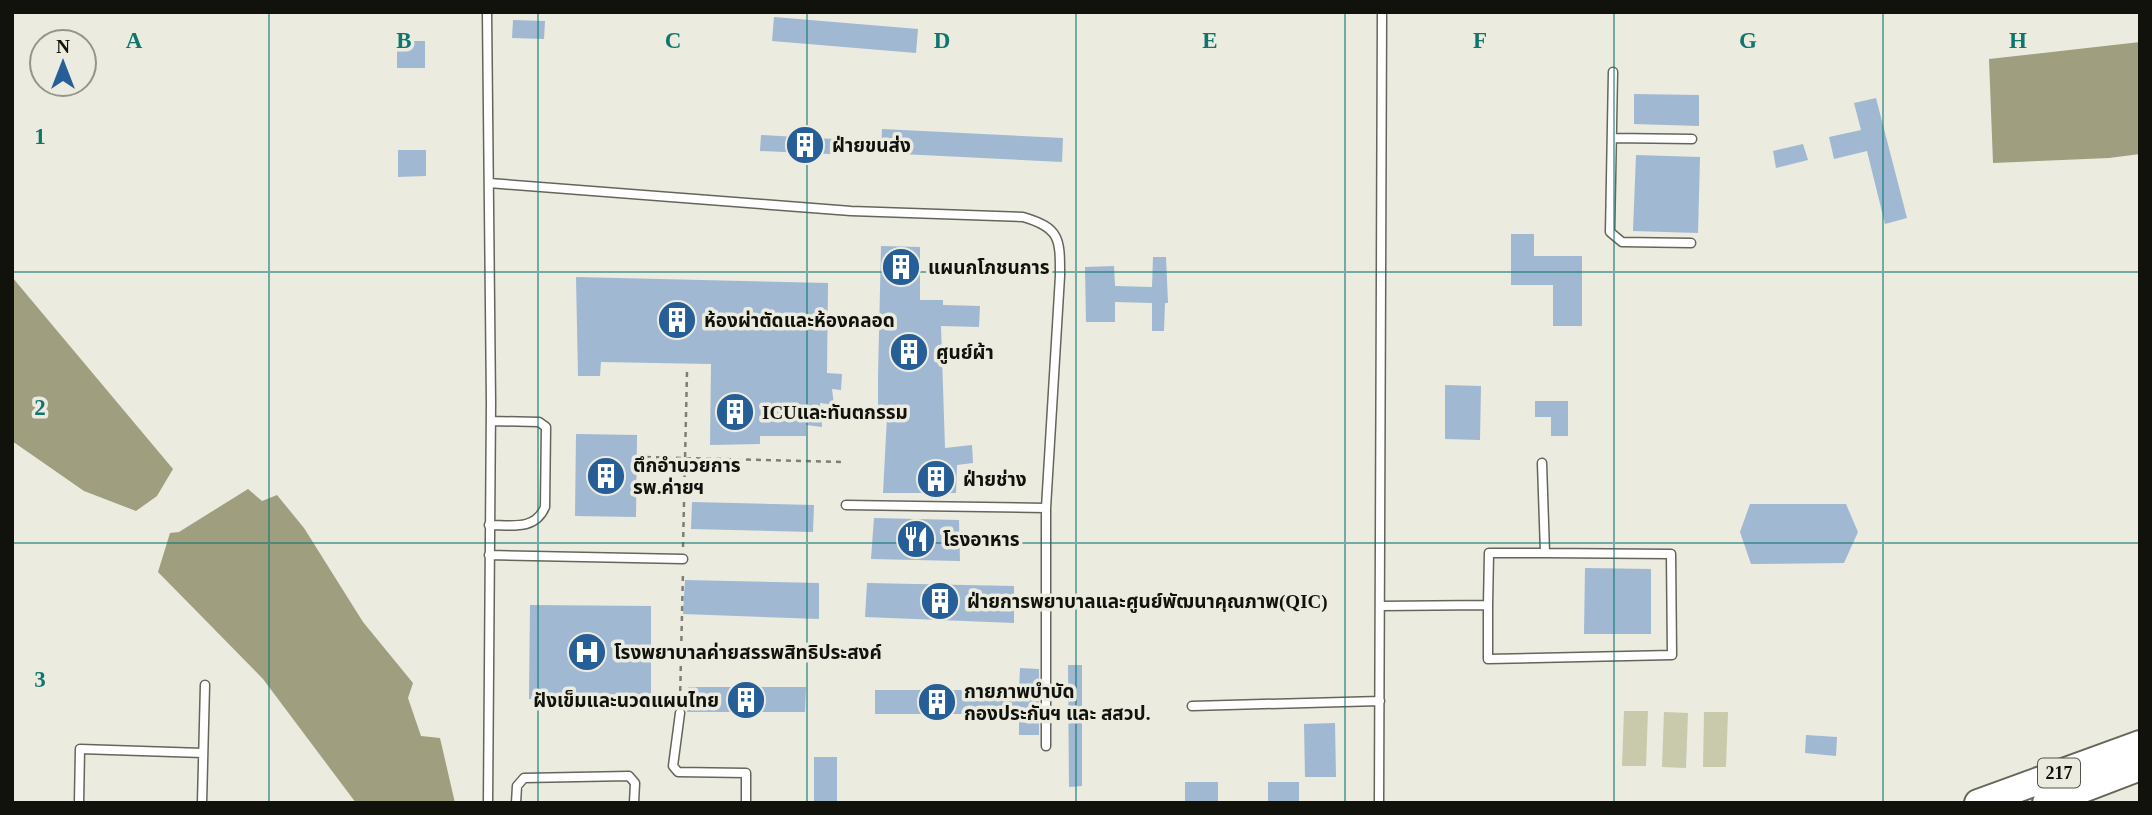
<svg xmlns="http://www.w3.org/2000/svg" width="2152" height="815" font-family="'Times New Roman','Noto Sans Thai',serif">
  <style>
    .green { fill: #c9c9ac }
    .water { fill: #9f9e7e }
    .building { fill: #a0b8d2 }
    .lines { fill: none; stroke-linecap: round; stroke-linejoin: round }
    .service-casing { stroke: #65655a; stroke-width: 11 }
    .primary-casing { stroke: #65655a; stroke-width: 30 }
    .path { stroke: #7e7e75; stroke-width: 2.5; stroke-dasharray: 5 5; stroke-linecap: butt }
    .service { stroke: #fff; stroke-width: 8 }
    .primary { stroke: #fff; stroke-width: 26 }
    .grid { fill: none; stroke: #0f766e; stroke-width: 2; stroke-opacity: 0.55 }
    .labels { text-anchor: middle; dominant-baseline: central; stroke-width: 7; stroke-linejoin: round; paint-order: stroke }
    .shield { fill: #ebebdf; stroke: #53534c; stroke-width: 2 }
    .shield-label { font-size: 18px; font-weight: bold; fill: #12120d }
    .poi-label { font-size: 19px; font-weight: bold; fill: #12120d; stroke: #ebebdf; text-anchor: start }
    .grid-label { font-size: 23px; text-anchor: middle; font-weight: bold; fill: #0f766e; stroke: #ebebdf; stroke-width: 7; stroke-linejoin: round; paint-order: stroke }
  </style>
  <rect width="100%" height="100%" fill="#ebebdf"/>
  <!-- green -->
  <path class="green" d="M1624,711H1648L1646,766H1622Z
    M1664,712L1688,713L1686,768L1662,767Z
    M1704,712H1728L1726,767H1703Z"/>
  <!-- water -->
  <path class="water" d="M2140,42V154L2109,158L1993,163L1989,59Z
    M12,277L173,469L157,496L136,511L84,491L12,441Z
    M248,489L262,501L277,495L304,528L363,622L413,683L408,698L421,736L440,738L455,803H356L263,679L158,572L170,533L179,532Z"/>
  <!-- building -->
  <path class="building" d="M774,17L918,29L916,53L772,41Z
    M513,20L545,21L544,39L512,38Z
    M397,41H425V68H397Z
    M1634,94L1699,95V126L1634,124Z
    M1876,98L1907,218L1885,224L1867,151L1834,159L1829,137L1861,130L1854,103Z
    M882,129L1063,138L1062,162L881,153Z
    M761,135L851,140L850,155L760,151Z
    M1803,144L1808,160L1776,168L1773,151Z
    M398,150H426V176L398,177Z
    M1636,155L1700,157L1698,233L1633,231Z
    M1511,234H1534V256H1582V326H1553V285H1511Z
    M881,246L920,247V300H943V305L980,306L979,327L941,326L945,448L972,445L973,463L957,465L956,493H883L887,417H878V377Z
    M1153,257H1166L1168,303H1165L1164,331H1152V303L1115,302V322H1086L1085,267L1114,266L1115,286L1152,287Z
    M576,277L828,283L827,373L842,374L841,390L832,389L834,405L820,403L822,427L806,425V436H760V444L710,445L711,364L601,362L600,376H578Z
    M1445,385L1481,386L1480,440L1445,439Z
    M1535,401H1568V436H1551V417H1535Z
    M576,434L637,435L636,517L575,516Z
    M692,502L814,505L813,532L691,529Z
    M1750,504H1846L1858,532L1844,563L1751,564L1740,532Z
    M874,518L959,520L960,561L871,559Z
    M1585,568L1651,569V634H1584Z
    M685,580L819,583V619L683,614Z
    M867,583L1014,586V623L865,617Z
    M530,605L651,606V699H529Z
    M1068,665H1082V786L1069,787Z
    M1020,668L1039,669V735H1019V714H875V690H1019Z
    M688,687H806L805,712H687Z
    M1335,723L1336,777H1305L1304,724Z
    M1806,735L1837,737L1836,756L1805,753Z
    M814,757H837V803H814Z
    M1185,782H1218V803H1185Z
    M1268,782H1299V803H1268Z"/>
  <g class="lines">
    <!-- service casing -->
    <g class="service-casing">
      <path id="service" d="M487,12L491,403L488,803
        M1613,72L1610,232L1622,242L1691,243
        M1612,138L1692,139
        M489,183L851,211L1023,217C1061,228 1060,240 1060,276L1046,508V746
        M846,505L1046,508
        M489,525C511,525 535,531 545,507L546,427L539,422L491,421
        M489,555L683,559
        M1488,605L1489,553H1545
        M1380,606L1488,605V659L1672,655L1671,554L1545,553L1542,463
        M1192,706L1380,701
        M680,713L673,766L678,772L746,773V803
        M79,803L80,749L203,753
        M202,803L205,685
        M516,803L517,786L524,778L629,776L635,783L634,803
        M1379,803L1382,12"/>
    </g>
    <!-- primary casing -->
    <g class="primary-casing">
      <path id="primary" d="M1978,803L2140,744
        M2046,803L2140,767"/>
    </g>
    <!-- path -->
    <path class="path" d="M646,457L845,462
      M683,547L687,372
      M680,701L683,571"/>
    <!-- service -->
    <use href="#service" class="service"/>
    <!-- primary -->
    <use href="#primary" class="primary"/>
  </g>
  <!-- grid -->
  <path class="grid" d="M269,12V803M538,12V803M807,12V803M1076,12V803M1345,12V803M1614,12V803M1883,12V803M12,272H2140M12,543H2140"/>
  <!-- icons -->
  <defs>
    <g id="building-disc" transform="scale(2.0125)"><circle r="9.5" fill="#265f97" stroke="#ebebdf"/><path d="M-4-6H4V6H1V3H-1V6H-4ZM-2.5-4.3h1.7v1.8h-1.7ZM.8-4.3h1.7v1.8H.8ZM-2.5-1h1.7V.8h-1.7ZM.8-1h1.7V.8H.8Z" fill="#fff"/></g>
    <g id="restaurant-disc" transform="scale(2.0125)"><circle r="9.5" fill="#265f97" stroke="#ebebdf"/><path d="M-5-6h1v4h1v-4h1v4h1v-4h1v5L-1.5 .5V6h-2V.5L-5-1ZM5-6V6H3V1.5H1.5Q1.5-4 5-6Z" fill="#fff"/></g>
    <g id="hospital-disc" transform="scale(2.0125)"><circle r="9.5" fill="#265f97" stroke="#ebebdf"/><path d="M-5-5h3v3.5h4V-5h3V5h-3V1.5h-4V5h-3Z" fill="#fff"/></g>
  </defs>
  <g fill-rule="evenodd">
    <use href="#building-disc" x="805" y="145"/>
    <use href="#building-disc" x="901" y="267"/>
    <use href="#building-disc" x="677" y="320"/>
    <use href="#building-disc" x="909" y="352"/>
    <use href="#building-disc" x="735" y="412"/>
    <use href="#building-disc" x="606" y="476"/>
    <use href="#building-disc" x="936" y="479"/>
    <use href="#restaurant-disc" x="916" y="539"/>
    <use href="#building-disc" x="940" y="601"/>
    <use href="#hospital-disc" x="587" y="652"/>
    <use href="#building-disc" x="746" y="700"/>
    <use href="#building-disc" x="937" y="702"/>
  </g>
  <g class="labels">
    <!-- shield labels -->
    <rect class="shield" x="2038" y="758.5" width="42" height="29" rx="5"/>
    <g class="shield-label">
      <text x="2059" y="773">217</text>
    </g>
    <!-- poi labels -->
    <g class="poi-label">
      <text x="832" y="145">ฝ่ายขนส่ง</text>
      <text x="928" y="267">แผนกโภชนการ</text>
      <text x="704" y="320">ห้องผ่าตัดและห้องคลอด</text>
      <text x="936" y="352">ศูนย์ผ้า</text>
      <text x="762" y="412">ICUและทันตกรรม</text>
      <text x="633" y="465">ตึกอำนวยการ<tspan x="633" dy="22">รพ.ค่ายฯ</tspan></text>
      <text x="963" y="479">ฝ่ายช่าง</text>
      <text x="943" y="539">โรงอาหาร</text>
      <text x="967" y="601">ฝ่ายการพยาบาลและศูนย์พัฒนาคุณภาพ(QIC)</text>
      <text x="614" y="652">โรงพยาบาลค่ายสรรพสิทธิประสงค์</text>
      <text x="964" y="691">กายภาพบำบัด<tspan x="964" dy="22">กองประกันฯ และ สสวป.</tspan></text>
      <text x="719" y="700" text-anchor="end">ฝังเข็มและนวดแผนไทย</text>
    </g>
  </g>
  <g class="grid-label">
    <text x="134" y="48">A</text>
    <text x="404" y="48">B</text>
    <text x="673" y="48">C</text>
    <text x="942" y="48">D</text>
    <text x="1210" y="48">E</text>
    <text x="1480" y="48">F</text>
    <text x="1748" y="48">G</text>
    <text x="2018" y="48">H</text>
    <text x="40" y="144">1</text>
    <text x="40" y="415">2</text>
    <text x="40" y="687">3</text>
  </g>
  <!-- border -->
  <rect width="2152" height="815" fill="none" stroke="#12120d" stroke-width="28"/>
  <!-- north arrow -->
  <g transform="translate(63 63)"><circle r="33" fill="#ebebdf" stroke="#94948b" stroke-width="2"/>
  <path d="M0-5L12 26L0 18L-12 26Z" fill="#265f97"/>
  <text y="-10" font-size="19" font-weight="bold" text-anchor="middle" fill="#12120d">N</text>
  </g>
</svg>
